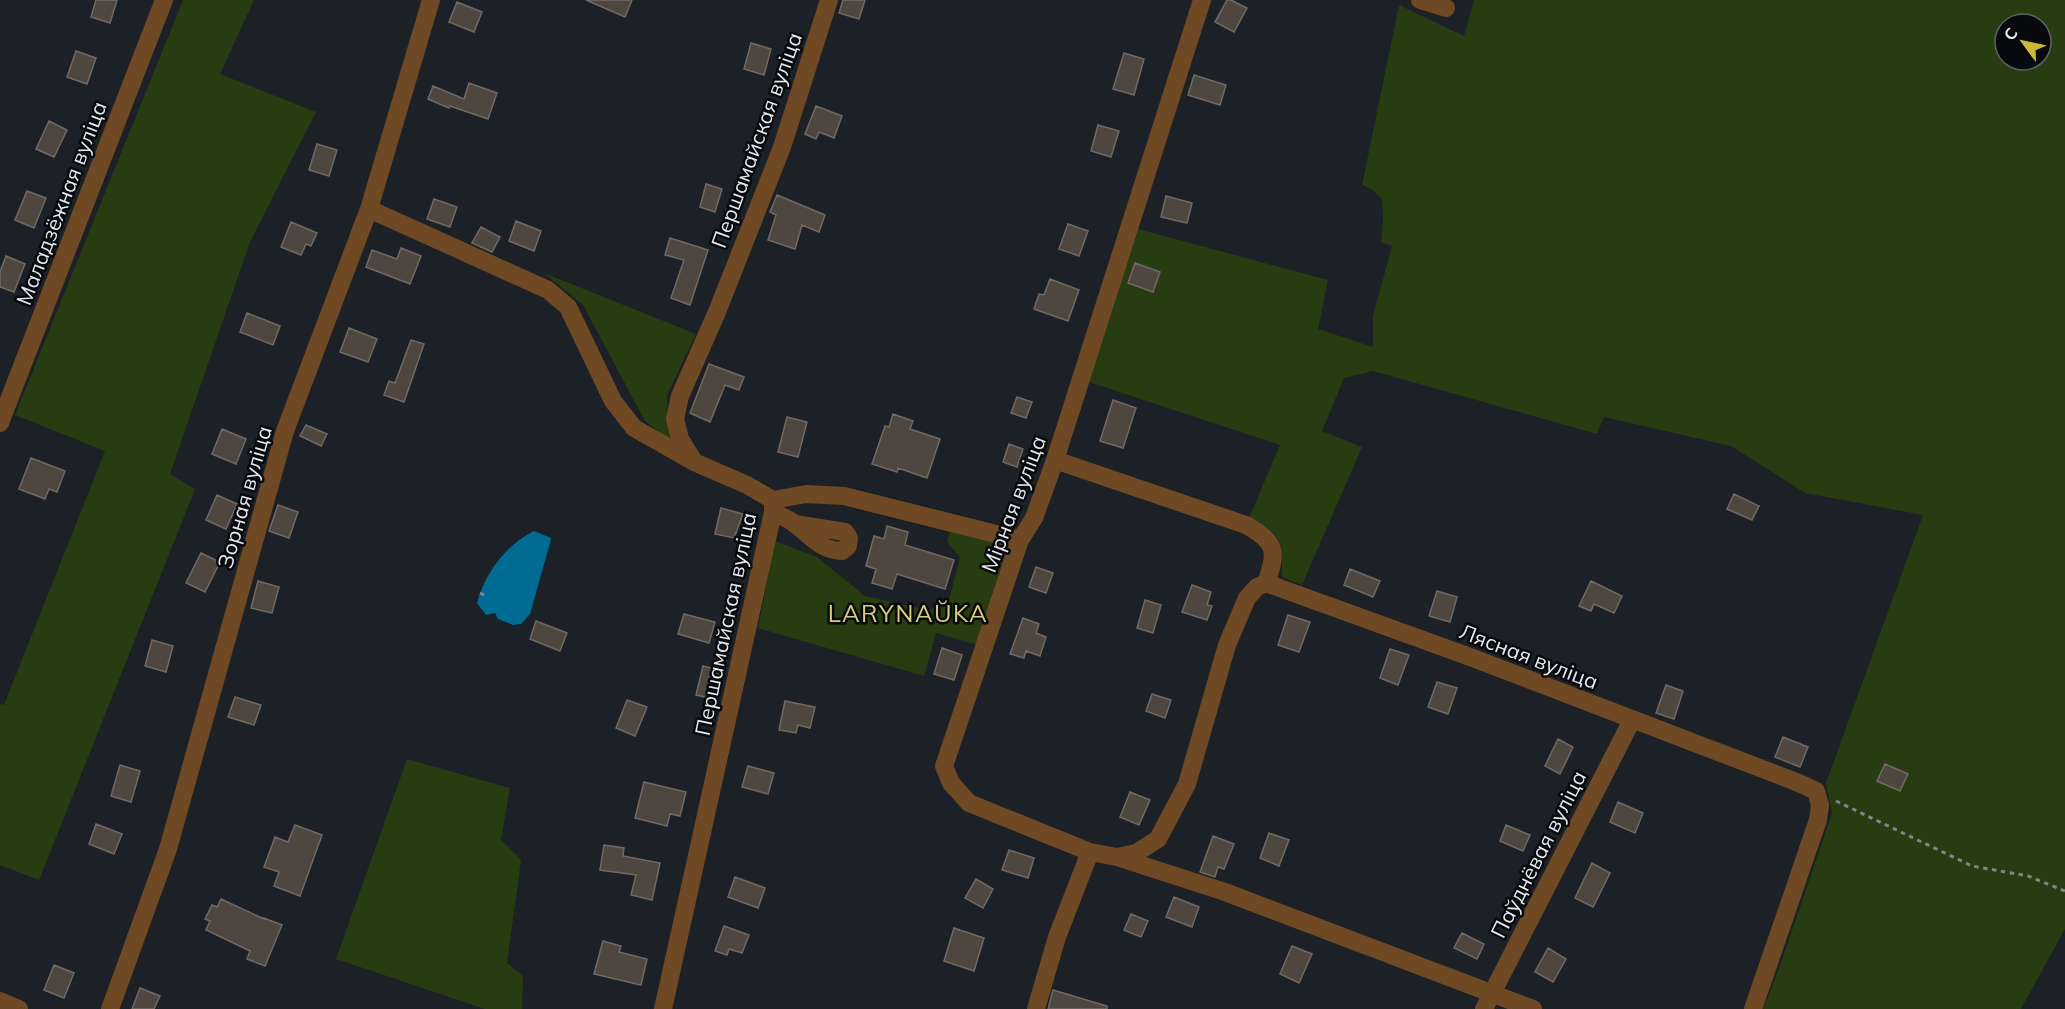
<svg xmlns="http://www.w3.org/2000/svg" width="2065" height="1009" font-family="Mulish,sans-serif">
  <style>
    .green { fill: #273c11; fill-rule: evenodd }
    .water { fill: #006c93 }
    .building { fill: #4e4740; stroke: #716963; stroke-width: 1.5 }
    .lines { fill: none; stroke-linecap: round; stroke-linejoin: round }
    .path { stroke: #81858b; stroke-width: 3; stroke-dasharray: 4.5 4.5; stroke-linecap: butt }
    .minor { stroke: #6f4923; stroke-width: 18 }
    .labels { text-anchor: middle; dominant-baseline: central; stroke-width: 5; stroke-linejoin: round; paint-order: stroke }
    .street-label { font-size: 21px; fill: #e7eaef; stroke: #080a0d }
    .quarter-label { font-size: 24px; letter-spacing: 1.5px; fill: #dbcc7e; stroke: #080a0d }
  </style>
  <rect width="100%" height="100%" fill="#1c2027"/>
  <!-- green -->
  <path class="green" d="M183,0H254L220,74L316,112L250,242L170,474L195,489L39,880L0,865V704L4,705L105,451L15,415Z
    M1474,0H2065V929L2021,1009H1763L1780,966L1832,813L1826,783L1923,515L1805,493L1731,446L1604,417L1597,434L1373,371L1344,378L1322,431L1362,447L1302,585L1282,577C1282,540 1284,535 1249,518L1280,445L1089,382L1138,229L1328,280L1318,329L1373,347V316L1392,246L1381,242L1383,222L1382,199L1373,190L1362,185L1399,5L1464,36ZM2005,24H2041V60H2005Z
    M544,273L696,334L667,395L669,427L676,446L645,421L583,305Z
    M951,527L1012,545L977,645L936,633L924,676L758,628L775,541L817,557L865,596L929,610L949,600L960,557L947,542Z
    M407,759L510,788L501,840L521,860L507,963L523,976L522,1009H485L336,959Z"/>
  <!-- water -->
  <path class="water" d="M534,531L551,538L550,543L530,614L521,624L513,625L498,619L495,613L486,615L477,603C485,573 506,545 534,531Z"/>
  <!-- building -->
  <path class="building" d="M96,0H117L110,23L91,17Z
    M586,0H632L625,17Z
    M843,0H865L859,19L839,13Z
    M1227,0H1231L1247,8L1234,32L1215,22Z
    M457,2L482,12L474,32L449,22Z
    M751,43L771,49L764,75L744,69Z
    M76,51L96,58L87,84L67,77Z
    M1124,53L1144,59L1134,95L1113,89Z
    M1194,75L1226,85L1220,105L1188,95Z
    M469,83L497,93L488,119L450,106L449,108L428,99L433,86L464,99Z
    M816,106L842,116L834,138L819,132L816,139L805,134Z
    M49,121L67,130L54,157L36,149Z
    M1098,125L1119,131L1111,157L1091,151Z
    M317,144L337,150L329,176L309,170Z
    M706,184L722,189L715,212L700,207Z
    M27,191L46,198L34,228L15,220Z
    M777,195L825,215L819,232L802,225L795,249L768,240L776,215L770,212Z
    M1166,196L1192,203L1187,223L1161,217Z
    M434,199L457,207L450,227L427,219Z
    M516,221L541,231L534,251L509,241Z
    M291,222L317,233L311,246L306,244L301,255L281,247Z
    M1068,224L1088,231L1079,256L1059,249Z
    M481,227L500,237L492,252L472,243Z
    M670,238L708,250L690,305L671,298L684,260L665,255Z
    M401,248L421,256L410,284L366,267L372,250L397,259Z
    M6,256L25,264L14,292L0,287V272Z
    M1135,263L1160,272L1153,292L1128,283Z
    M1050,279L1079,290L1068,321L1034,309L1039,294L1044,295Z
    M247,313L280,326L273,345L240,332Z
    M349,328L377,339L368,362L340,352Z
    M411,340L424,344L404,402L384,395L389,381L395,383Z
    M709,364L744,377L739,390L725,385L710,422L690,413Z
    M1017,397L1032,402L1026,418L1011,413Z
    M1113,400L1136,408L1123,448L1100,441Z
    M893,414L913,421L910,429L940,439L927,478L898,468L897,472L872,464L885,426L889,427Z
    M787,417L807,422L798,457L778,452Z
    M306,425L327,434L321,446L300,436Z
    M222,429L246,439L236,464L212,454Z
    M1009,444L1023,449L1017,467L1003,462Z
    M31,458L65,471L57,492L49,489L45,499L19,489Z
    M1734,494L1759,506L1752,520L1727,509Z
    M217,495L237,504L226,529L206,520Z
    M278,505L298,512L289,538L269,531Z
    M721,508L743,514L734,538L715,534Z
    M887,526L908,532L905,545L954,560L945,589L897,574L892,589L872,583L876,569L866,566L874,536L884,539Z
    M201,553L220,562L205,592L186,583Z
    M1036,567L1053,573L1046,593L1029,587Z
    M1350,569L1380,581L1373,597L1344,585Z
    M258,581L279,587L272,613L251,608Z
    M1591,581L1622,596L1614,613L1594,604L1591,611L1579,606Z
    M1192,585L1211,592L1207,605L1212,606L1207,620L1182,612Z
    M1437,591L1457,597L1450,622L1429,616Z
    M1145,600L1161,605L1153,633L1137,628Z
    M684,614L715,622L709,643L678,634Z
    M1288,615L1310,622L1299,652L1278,645Z
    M1023,618L1039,624L1036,633L1046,637L1040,656L1026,651L1024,658L1010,654Z
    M536,621L567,633L560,651L530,639Z
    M152,640L173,646L166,672L145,666Z
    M942,648L962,655L954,680L934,674Z
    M1390,649L1409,655L1398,685L1380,678Z
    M703,666L720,670L713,699L696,695Z
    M1437,682L1457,688L1448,714L1428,707Z
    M1666,685L1683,691L1674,719L1656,713Z
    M1152,694L1171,700L1165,718L1146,711Z
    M235,697L261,705L254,725L228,717Z
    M627,700L647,707L635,736L616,728Z
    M785,701L815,707L810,728L798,725L796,733L779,730Z
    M1783,737L1808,747L1800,767L1775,757Z
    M1558,739L1573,747L1560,774L1545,766Z
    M1885,764L1908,774L1900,791L1877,781Z
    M120,765L140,771L131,802L111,796Z
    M748,766L774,773L768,794L742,787Z
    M644,782L686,792L680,816L670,814L667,826L635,818Z
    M1130,792L1150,800L1139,825L1120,817Z
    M1618,802L1643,813L1635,833L1610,822Z
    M96,824L122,834L114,854L89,844Z
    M295,825L322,835L300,896L274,886L279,872L264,867L275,837L288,842Z
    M1506,825L1530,835L1523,851L1500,841Z
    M1269,833L1289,840L1279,866L1260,858Z
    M1213,836L1234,844L1224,869L1218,867L1215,877L1200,872Z
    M604,845L624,848L623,856L660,863L652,900L631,895L636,875L600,870Z
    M1009,850L1034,858L1028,878L1002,870Z
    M1592,863L1610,873L1593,907L1575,898Z
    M735,877L765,888L758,908L728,897Z
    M976,879L993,889L983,908L965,898Z
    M1174,897L1199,907L1192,927L1166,917Z
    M221,899L264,919V918L282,925L265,966L247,959L250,951L206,930L210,921L205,919L212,905L217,907Z
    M1131,914L1148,921L1141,937L1124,930Z
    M724,926L749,935L742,953L729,949L727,955L715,951Z
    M954,928L984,938L974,971L944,961Z
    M1462,933L1484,944L1477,959L1454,948Z
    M603,941L621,946L619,952L647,959L641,985L594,974Z
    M1292,946L1312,954L1299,983L1280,974Z
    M1548,948L1566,959L1553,982L1535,972Z
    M54,965L74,973L64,998L44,990Z
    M140,988L160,996L154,1009H132Z
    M1053,990L1107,1006V1009H1048Z"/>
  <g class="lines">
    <!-- path -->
    <path class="path" d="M480,593L488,597
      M1836,801L1972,866L2028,876L2065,891"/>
    <!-- minor -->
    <path class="minor" d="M1202,0L1055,460L1034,518L1020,540L944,766L951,783L969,803L1090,852L1117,857L1225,892L1533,1009
      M1420,0L1446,8
      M369,209L548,290L568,307L613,401L634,428L694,462L747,485L773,500V512L663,1009
      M0,423L164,0
      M693,460L680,439L675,419L680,396L717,312L782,147L829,0
      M1055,460L1246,525C1276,542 1278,551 1266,583
      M773,500L806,494L844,496L1020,540
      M773,512C781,516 789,519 795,524C811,536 820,550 842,551L848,546L849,538L845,532L795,524
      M1266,583L1473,658L1799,783L1816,791L1820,805L1818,820L1753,1009
      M1117,857L1136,853L1158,839L1187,784L1227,645L1247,598L1257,587L1266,583
      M0,1001L19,1009
      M110,1009L168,849L285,431L369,209L431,0
      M1036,1009L1057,937L1090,852
      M1484,1009L1632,720"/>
  </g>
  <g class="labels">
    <!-- street labels -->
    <g class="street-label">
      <text transform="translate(756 140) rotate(-70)">Першамайская вуліца</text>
      <text transform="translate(61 203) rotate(-69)">Маладзёжная вуліца</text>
      <text transform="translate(244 497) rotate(-74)">Зорная вуліца</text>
      <text transform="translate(1013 504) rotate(-69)">Мірная вуліца</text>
      <text transform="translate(725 624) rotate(-78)">Першамайская вуліца</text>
      <text transform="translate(1529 656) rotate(21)">Лясная вуліца</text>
      <text transform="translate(1538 854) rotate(-63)">Паўднёвая вуліца</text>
    </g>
    <!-- quarter labels -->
    <g class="quarter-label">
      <text x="908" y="613">LARYNAŬKA</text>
    </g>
  </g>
  <!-- north arrow -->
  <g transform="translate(2023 42) rotate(303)"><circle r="28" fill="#080a0d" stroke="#616467" stroke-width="1.5"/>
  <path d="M0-4.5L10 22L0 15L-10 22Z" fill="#cfb837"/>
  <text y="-9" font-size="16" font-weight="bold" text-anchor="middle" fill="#e7eaef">С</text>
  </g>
</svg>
